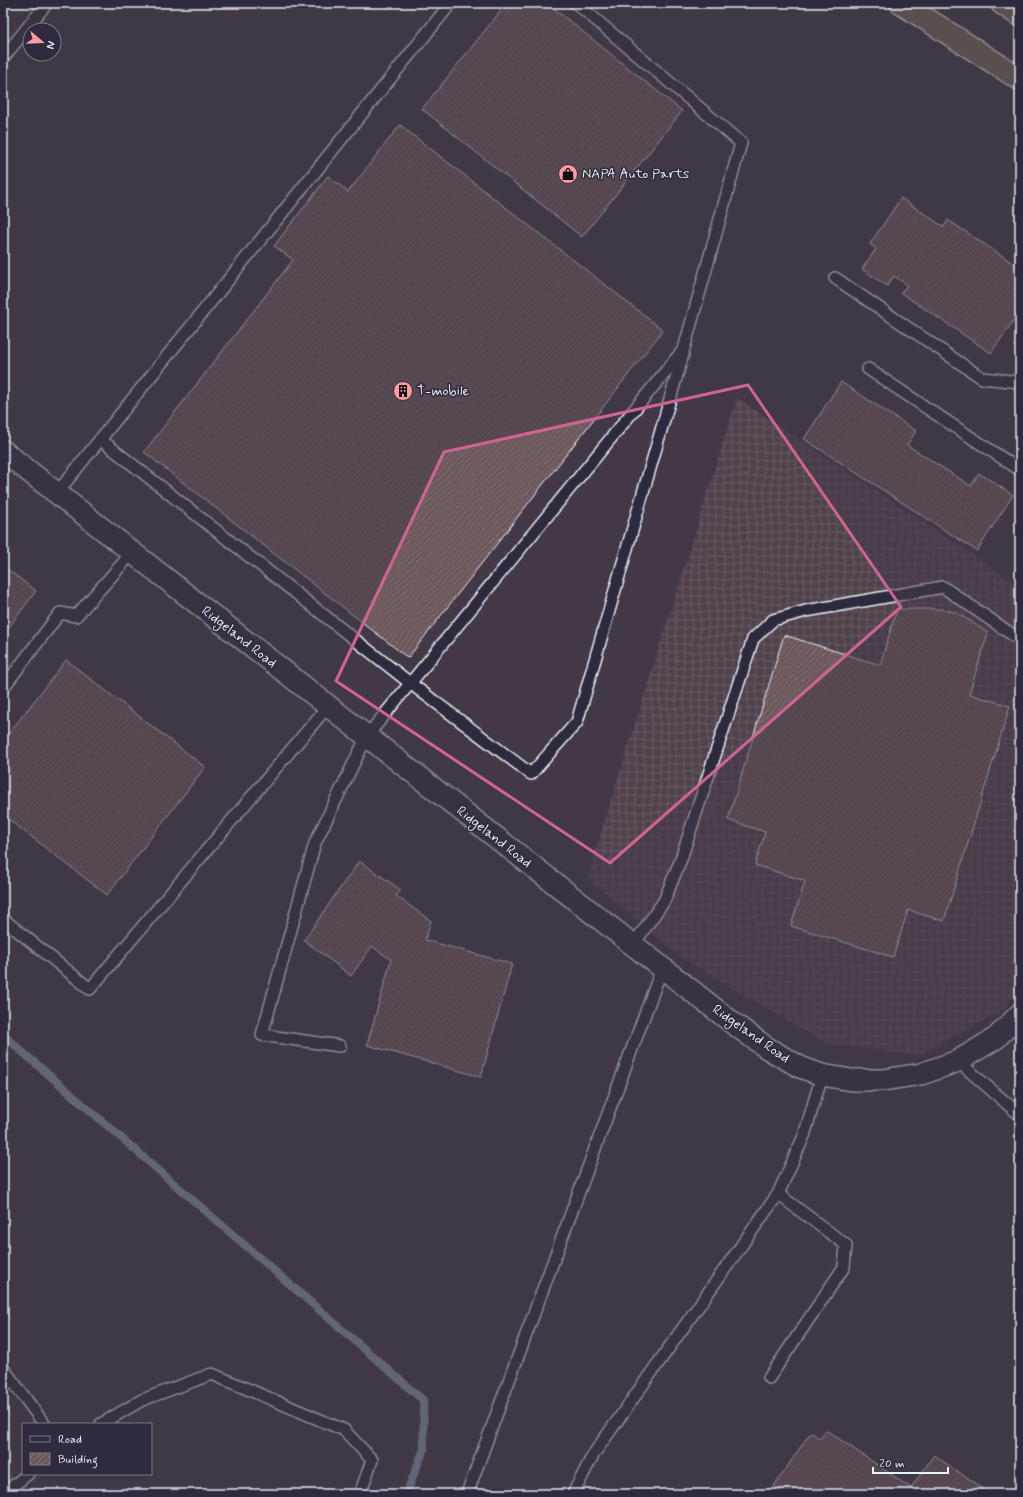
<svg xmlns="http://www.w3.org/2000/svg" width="1023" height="1497" font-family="Mynerve,sans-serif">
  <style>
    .industrial { fill: url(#industrial-grid) }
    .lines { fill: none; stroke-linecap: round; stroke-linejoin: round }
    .stream { stroke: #8b9eab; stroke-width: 8 }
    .building { fill: url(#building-hatch); stroke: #e8f1f8 }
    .service-casing { stroke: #e8f1f8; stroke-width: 14 }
    .minor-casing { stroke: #e8f1f8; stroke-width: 24 }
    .motorway-casing { stroke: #e8f1f8; stroke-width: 25 }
    .service { stroke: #2f2a3d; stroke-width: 11 }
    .minor { stroke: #2f2a3d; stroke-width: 21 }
    .motorway { stroke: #756a55; stroke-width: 22 }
    .marked { fill: none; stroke: #cf6492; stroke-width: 3; stroke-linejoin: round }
    .labels { text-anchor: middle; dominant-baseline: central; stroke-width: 3; stroke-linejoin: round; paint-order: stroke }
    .poi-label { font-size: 14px; fill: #e8f1f8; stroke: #2f2a3d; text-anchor: start }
    .street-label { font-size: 14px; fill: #e8f1f8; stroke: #2f2a3d }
  </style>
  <defs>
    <pattern id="industrial-grid" width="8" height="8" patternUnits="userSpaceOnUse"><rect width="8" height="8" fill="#4f424c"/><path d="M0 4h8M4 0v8" fill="none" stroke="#685e67"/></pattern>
    <pattern id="building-hatch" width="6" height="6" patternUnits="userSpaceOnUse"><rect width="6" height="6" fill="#6d595b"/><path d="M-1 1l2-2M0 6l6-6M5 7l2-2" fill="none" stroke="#827173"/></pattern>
  </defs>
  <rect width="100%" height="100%" fill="#423846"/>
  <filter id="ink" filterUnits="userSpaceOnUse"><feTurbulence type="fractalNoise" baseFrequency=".025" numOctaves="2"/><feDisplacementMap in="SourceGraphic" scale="8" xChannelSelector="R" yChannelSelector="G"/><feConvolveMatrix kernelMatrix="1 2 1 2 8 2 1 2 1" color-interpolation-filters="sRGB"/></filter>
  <g filter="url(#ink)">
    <!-- industrial -->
    <path class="industrial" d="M737,398L1020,586V986L1004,1010L917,1056L824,1043L679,956L587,878Z"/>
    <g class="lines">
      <!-- stream -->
      <path class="stream" d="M3,1035L423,1400L424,1449L406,1494"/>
    </g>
    <!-- building -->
    <path class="building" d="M507,3H547L682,111L582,237L422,109Z
      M400,125L663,330L408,658L144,452L293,260L274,246L328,176L348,192Z
      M901,198L944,227L948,220L1020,268V324L1014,320L991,353L901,293L907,285L894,276L887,286L862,269L876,249L870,244Z
      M841,382L916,431L907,445L971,486L979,473L1013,495L977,551L804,439Z
      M3,566L36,591L3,635Z
      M897,609H940L956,612L988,633L969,694L1010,706L944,921L908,910L893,957L791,926L805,881L755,865L765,832L728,820L784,635L880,665Z
      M66,660L205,767L107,895L3,815V741Z
      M359,861L401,890L396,896L431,921L425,940L512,964L481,1077L367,1045L391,960L372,946L351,976L304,940Z
      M826,1430L911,1488L934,1455L990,1494H785L774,1486L811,1432L820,1439Z"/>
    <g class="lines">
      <!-- service casing -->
      <g class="service-casing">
        <path id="service" d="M3,58L47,3
          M835,278L982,378L1020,382
          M868,369L1020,470
          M100,439L410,683L531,774L577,722L683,354
          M57,493L451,3
          M3,688L60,613L76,616L132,553
          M3,919L90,989L328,706
          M633,945L664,901L681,859L753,639L773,620L806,611L943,587L1020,640
          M340,1046L262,1035L315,843L367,736L684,349L741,143L576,3
          M958,1061L1020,1115
          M3,1368L44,1424
          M769,1378L844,1267L846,1245L778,1194
          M101,1424L142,1400L212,1374L344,1430L372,1460L360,1494
          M3,1494L28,1474
          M467,1494L662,968
          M573,1494L593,1455L778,1194L804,1136L822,1075"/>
      </g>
      <!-- minor casing -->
      <g class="minor-casing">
        <path id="minor" d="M3,451L734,1024L767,1048L800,1067L822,1075L851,1080H883L921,1074L958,1061L996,1038L1020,1014"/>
      </g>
      <!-- motorway casing -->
      <g class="motorway-casing">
        <path id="motorway" d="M901,3L1020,79
          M1002,3L1020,15"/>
      </g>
      <!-- service -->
      <use href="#service" class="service"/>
      <!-- minor -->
      <use href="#minor" class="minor"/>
      <!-- motorway -->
      <use href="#motorway" class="motorway"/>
    </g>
  </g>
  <!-- marked area -->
  <path d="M0 0H1023V1497H0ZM748,385L901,607L610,863L336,681L444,452Z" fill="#423846" fill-opacity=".55" fill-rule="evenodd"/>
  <path class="marked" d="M748,385L901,607L610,863L336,681L444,452Z"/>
  <!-- icons -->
  <defs>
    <g id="shop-disc" transform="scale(1)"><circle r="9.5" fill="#ff9aa2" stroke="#2f2a3d"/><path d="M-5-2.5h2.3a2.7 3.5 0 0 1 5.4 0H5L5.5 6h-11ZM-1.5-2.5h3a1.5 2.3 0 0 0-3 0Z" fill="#111"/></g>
    <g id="building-disc" transform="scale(1)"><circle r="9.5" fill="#ff9aa2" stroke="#2f2a3d"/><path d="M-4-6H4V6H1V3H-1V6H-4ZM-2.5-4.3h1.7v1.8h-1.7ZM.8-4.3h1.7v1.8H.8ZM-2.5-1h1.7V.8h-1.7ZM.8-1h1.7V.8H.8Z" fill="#111"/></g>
  </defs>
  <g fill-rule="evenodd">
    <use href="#shop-disc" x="568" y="174"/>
    <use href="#building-disc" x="403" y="391"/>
  </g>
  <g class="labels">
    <!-- poi labels -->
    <g class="poi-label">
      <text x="582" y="174">NAPA Auto Parts</text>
      <text x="417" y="391">T-mobile</text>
    </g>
    <!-- street labels -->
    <g class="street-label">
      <text transform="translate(239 637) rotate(38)">Ridgeland Road</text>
      <text transform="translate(494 837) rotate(38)">Ridgeland Road</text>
      <text transform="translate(751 1034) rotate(35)">Ridgeland Road</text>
    </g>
  </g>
  <!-- margin -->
  <rect width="1023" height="1497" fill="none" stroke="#2f2a3d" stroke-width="16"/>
  <rect x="8" y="8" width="1007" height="1481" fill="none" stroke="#e8f1f8" stroke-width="1.5" filter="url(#ink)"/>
  <!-- legend -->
  <rect x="22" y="1423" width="130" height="52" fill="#2f2a3d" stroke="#797a88"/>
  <rect x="30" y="1436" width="20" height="6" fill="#2f2a3d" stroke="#797a88"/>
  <text x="58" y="1443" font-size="12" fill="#e8f1f8">Road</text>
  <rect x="30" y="1453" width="20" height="12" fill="url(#building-hatch)" stroke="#797a88"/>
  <text x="58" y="1463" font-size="12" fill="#e8f1f8">Building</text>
  <!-- north arrow -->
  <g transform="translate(42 42) rotate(109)"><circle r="19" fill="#2f2a3d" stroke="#797a88"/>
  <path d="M0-3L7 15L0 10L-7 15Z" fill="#ff9aa2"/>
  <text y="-6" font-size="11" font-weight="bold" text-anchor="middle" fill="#e8f1f8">N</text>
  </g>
  <!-- scale -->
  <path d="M873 1467v6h75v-6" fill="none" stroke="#e8f1f8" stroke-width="2"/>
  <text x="879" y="1467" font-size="12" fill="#e8f1f8" stroke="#2f2a3d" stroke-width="3" paint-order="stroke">20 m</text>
</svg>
